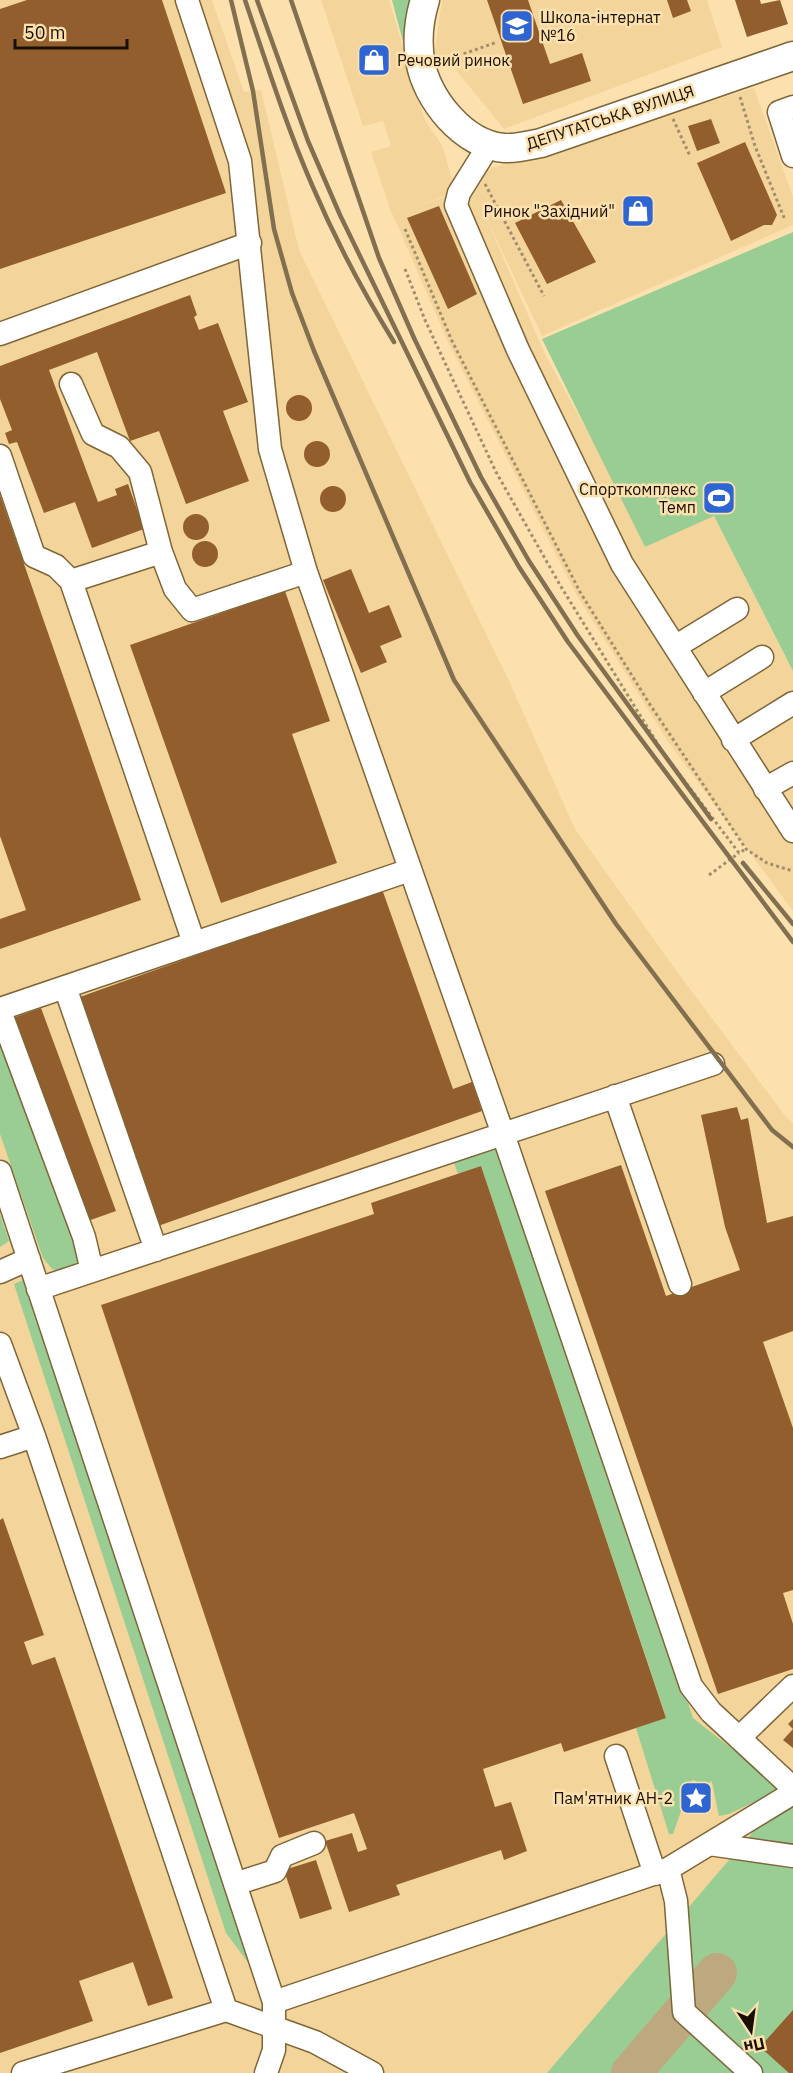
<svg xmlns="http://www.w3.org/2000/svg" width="793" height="2073" font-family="'IBM Plex Sans',sans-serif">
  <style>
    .built { fill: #f3d49b }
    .green { fill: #99cd94 }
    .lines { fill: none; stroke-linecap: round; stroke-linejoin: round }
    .taxiway { stroke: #bea880; stroke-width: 40 }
    .building { fill: #925e2d }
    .minor-casing { stroke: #7f6638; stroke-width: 25 }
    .major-casing { stroke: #7f6638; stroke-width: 31 }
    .path { stroke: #a28e6a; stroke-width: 3; stroke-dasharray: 3 3; stroke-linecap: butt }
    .minor { stroke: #fff; stroke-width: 22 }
    .major { stroke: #fff; stroke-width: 28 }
    .rail { stroke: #816f50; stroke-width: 4.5 }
    .labels { text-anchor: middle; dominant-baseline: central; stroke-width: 5; stroke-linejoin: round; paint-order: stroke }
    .poi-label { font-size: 16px; fill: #180f00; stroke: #fce1af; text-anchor: end }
    .street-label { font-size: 16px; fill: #180f00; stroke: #fce1af }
  </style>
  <rect width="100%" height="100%" fill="#fce1af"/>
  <!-- built -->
  <path class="built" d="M0,0H212L244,92L261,90L299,250L510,683L575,829L678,973L783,1113L793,1123V2073H0Z
    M321,0H389L425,120L442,145L455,189L449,194L410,209L472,187L489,169L754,88L793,197V225L542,336L485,215L545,354L607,467L645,547L714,516L793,671V911L669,743L576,594L448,342L393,215H392L371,152L391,146L383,121L363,126Z
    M442,0H707L722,47L504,129L451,64L447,54L438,59L434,57Z"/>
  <!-- green -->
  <path class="green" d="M392,0H412L406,21L403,42Z
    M793,232V671L714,516L645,547L542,339Z
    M0,1028L76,1234L79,1259L73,1268L61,1272L52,1269L43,1258L0,1134Z
    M486,1145L501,1152L693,1718L774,1782L776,1789L773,1793L729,1814L719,1816L712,1782L710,1781L706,1811L693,1808L696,1781L692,1780L673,1834H669L636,1728L666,1717L481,1166L458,1174L451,1155Z
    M0,1214L9,1241L0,1247Z
    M23,1280L254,1959L247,1961L226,1933L14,1284Z
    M793,1785V2073H547Z"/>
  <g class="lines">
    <!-- taxiway -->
    <path class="taxiway" d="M631,2073L717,1973"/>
  </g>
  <!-- building -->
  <path class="building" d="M27,0H162L226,193L0,269V9Z
    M487,0H528L550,64L582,53L591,81L523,104Z
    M667,0H687L691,11L673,18Z
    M735,0H760L761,4L780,0L788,24L747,37Z
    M711,119L720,143L697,151L688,126Z
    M745,142L777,215L772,225H764L731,241L697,163Z
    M561,200L596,262L547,284L515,223Z
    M439,206L477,294L448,309L407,218Z
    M190,295L197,315L194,317L199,330L218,323L248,402L223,411L249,481L186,504L159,431L130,441L97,352L49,370L98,502L117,495L115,489L128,484L144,529L92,548L75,502L44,513L17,442L9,444L5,433L12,430L0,399V366Z
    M286 408a13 13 0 1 1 26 0a13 13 0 1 1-26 0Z
    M304 454a13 13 0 1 1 26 0a13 13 0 1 1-26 0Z
    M320 499a13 13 0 1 1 26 0a13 13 0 1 1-26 0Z
    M0,495L141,900L0,949V919L26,910L0,836Z
    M183 527a13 13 0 1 1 26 0a13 13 0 1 1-26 0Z
    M192 554a13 13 0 1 1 26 0a13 13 0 1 1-26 0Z
    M351,569L369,613L389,605L402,637L380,646L387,662L361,673L323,580Z
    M285,591L330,721L292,734L337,863L221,903L130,645Z
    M382,889L453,1089L472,1082L482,1111L158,1226L77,998Z
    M41,1008L116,1211L85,1222L10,1019Z
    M737,1107L741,1120L748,1118L767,1223L793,1216V1331L763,1342L793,1428V1590L783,1593L793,1624V1669L718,1694L545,1191L621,1165L666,1296L740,1270L725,1227L701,1115Z
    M481,1166L666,1718L564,1752L561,1743L483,1769L495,1807L511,1802L527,1851L504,1860L501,1850L396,1885L400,1895L349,1912L325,1841L352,1833L358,1852L367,1849L354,1813L279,1838L101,1305L374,1214L371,1203Z
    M3,1518L44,1635L24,1642L32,1665L55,1657L173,1998L148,2006L133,1962L79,1981L93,2021L0,2053V1520Z
    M793,1719V1748L783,1740L793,1729L788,1724Z
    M316,1860L332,1909L300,1919L284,1870Z
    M793,2010V2073H789L760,2047Z"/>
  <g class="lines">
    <!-- minor casing -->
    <g class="minor-casing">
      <path id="minor" d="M187,0L240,161L270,449L306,572L503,1134L691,1686L711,1712L793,1788
        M793,107L779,112L793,156
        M489,145L459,193L456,205L518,350L622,564L793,831
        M0,334L250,243
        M71,384L93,434L119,447L140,472L161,552L175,589L192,610L306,572
        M0,456L34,556L56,566L71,581L194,943
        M71,581L161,552
        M675,647L737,609
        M704,693L762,657
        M733,740L793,703
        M765,789L793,773
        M65,987L156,1250
        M0,1009L410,870
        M0,1011L84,1237L92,1271
        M615,1096L680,1284
        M0,1172L274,2002V2050L266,2073
        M0,1272L29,1259
        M38,1289L713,1064
        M0,1344L34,1436L226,2010
        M0,1447L34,1436
        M739,1738L793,1686
        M616,1756L655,1874
        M709,1844L793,1856
        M668,1869L676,1901L684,2012L751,2073
        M235,1884L275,1871L282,1856L314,1843
        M274,2002L668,1869L793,1793
        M23,2073L226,2010L315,2042L372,2073"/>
    </g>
    <!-- major casing -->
    <g class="major-casing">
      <path id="major" d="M425,0C419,19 417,40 420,60C426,99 464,145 504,148C516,149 530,145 541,143L793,56"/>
    </g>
    <!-- path -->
    <path class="path" d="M441,62L497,42
      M740,97L755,146L785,220
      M673,119L690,156
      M485,184L544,296
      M405,229L452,341L580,592L649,703L746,849L767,863L793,871
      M405,269L425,320L496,472L560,585L662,751L739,853L746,849
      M709,875L739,853"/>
    <!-- minor -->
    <use href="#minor" class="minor"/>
    <!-- major -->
    <use href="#major" class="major"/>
    <!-- rail -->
    <path class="rail" d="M231,0L253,91L274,229L292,293L314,351L454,680L616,924L772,1130L793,1147
      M245,0C266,62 286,125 312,185C335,239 363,292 394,342
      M257,0L308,141L340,215L470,482L519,567L568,642L793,942
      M291,0L379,258L414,338L481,477L529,561L578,636L711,819
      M743,863L793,924"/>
  </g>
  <!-- icons -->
  <defs>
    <g id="school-square" transform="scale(1.725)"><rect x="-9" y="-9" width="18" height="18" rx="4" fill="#2f65d3" stroke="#fce1af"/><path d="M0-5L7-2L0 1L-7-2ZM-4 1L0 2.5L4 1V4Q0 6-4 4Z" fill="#fff"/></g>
    <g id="shop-square" transform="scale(1.725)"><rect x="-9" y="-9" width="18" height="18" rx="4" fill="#2f65d3" stroke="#fce1af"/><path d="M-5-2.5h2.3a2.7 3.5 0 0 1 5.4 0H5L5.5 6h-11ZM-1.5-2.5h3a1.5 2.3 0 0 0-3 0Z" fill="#fff"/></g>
    <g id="stadium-square" transform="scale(1.725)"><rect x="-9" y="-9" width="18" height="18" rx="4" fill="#2f65d3" stroke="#fce1af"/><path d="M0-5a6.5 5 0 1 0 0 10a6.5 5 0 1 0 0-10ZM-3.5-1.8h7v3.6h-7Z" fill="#fff"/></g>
    <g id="sight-square" transform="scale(1.725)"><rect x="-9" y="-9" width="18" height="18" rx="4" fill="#2f65d3" stroke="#fce1af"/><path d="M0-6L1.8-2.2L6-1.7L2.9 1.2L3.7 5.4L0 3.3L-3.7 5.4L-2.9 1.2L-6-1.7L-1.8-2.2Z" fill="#fff"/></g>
  </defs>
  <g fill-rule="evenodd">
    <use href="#school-square" x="517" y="26"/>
    <use href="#shop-square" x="374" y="60"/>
    <use href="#shop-square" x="638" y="211"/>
    <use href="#stadium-square" x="719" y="498"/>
    <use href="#sight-square" x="696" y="1798"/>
  </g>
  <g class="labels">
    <!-- poi labels -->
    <g class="poi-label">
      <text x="540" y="17" text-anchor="start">Школа-інтернат<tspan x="540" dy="18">№16</tspan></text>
      <text x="397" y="60" text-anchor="start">Речовий ринок</text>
      <text x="615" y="211">Ринок "Західний"</text>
      <text x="696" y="489">Спорткомплекс<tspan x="696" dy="18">Темп</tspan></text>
      <text x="673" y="1798">Пам'ятник АН-2</text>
    </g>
    <!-- street labels -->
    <g class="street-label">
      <text transform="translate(610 117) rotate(-18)">ДЕПУТАТСЬКА ВУЛИЦЯ</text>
    </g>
  </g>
  <!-- north arrow -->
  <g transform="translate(751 2031) rotate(167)" stroke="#fce1af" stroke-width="4.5" paint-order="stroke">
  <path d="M0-4.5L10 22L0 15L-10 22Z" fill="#180f00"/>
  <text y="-9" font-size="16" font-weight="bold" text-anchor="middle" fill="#180f00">Пн</text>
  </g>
  <!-- scale -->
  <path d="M15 39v9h112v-9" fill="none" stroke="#180f00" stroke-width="3"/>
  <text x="24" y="39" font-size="18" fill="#180f00" stroke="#fce1af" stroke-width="4.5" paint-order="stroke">50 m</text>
</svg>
